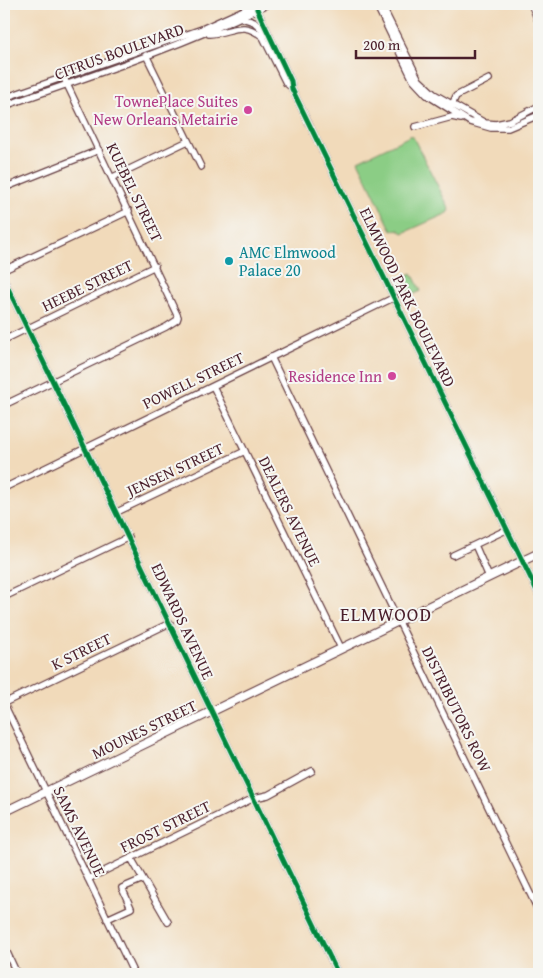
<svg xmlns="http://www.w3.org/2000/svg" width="543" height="978" font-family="'Gentium Book Plus',serif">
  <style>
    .green { fill: #8bcd85; stroke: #6a7658 }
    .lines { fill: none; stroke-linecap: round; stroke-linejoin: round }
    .minor-casing { stroke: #633b40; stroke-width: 8 }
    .major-casing { stroke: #633b40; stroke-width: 10 }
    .highway-casing { stroke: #633b40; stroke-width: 11 }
    .minor { stroke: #fff; stroke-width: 5.5 }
    .major { stroke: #fff; stroke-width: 8 }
    .highway { stroke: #fff; stroke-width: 9 }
    .cycleway-casing { stroke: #f6f6f2; stroke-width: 8 }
    .cycleway { stroke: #00873e; stroke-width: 5 }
    .hotel-dot { fill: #d1479c; stroke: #f6f6f2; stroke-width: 2 }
    .culture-dot { fill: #0f9aa8; stroke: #f6f6f2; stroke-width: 2 }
    .labels { text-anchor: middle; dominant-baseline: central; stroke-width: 4; stroke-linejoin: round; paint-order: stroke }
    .street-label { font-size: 16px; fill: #4a1f2b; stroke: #f6f6f2 }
    .hotel-label { font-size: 16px; fill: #b23c85; stroke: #f6f6f2; text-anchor: end }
    .culture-label { font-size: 16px; fill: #0d838f; stroke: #f6f6f2; text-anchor: start }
    .quarter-label { font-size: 19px; letter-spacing: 1px; fill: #4a1f2b; stroke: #f6f6f2 }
  </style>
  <rect width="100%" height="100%" fill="#f6f6f2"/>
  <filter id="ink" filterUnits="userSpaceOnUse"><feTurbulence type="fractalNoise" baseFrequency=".02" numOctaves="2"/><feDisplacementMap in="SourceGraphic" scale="10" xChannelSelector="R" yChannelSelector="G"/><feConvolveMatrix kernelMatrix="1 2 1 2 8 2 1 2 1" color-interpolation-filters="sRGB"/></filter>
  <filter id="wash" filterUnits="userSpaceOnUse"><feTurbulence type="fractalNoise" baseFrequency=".0096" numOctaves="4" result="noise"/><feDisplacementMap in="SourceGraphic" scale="20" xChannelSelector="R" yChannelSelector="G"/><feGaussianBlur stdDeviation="1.12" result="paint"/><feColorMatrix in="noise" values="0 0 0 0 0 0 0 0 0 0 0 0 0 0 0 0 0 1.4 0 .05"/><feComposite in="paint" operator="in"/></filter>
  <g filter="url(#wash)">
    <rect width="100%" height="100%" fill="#f1daba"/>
    <!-- green -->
    <path class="green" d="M412,135L450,210L448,213L403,233L398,229L392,231L358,161Z
      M412,273L421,291L410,296L402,278Z"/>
  </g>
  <g filter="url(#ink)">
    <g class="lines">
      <!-- minor casing -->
      <g class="minor-casing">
        <path id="minor" d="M376,4L413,80L427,95L470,122L491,128H508L539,115
          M381,4L419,80L434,94L485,123L496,124L510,121L539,106
          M257,9L291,81L292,89L539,595
          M239,17L254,22L267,34
          M209,34C232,33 241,19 263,37L286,83L291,87
          M146,55L201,167
          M4,98L202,29L257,4
          M452,105L456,96L489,79
          M4,106C94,75 183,46 268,4
          M415,127L452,117L461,119
          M113,177L188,141
          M4,188L99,150
          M4,270L129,211
          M4,280L338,974
          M4,340L155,266
          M271,357L539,912
          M213,386L341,648
          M4,405L166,327L177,320L178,317L63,76
          M4,488L395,297
          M117,512L245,451
          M475,545L489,577
          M453,555L506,530
          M4,597L129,537
          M4,703L170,623
          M4,704L132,970
          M131,858L168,922
          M88,879L254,798L268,795L312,771
          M107,919L131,908L122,888L143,879
          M4,946L17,974"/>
      </g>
      <!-- major casing -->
      <g class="major-casing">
        <path id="major" d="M4,812L539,553"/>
      </g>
      <!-- highway casing -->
      <g class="highway-casing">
        <path id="highway" d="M533,4L539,19"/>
      </g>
      <!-- minor -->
      <use href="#minor" class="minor"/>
      <!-- major -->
      <use href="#major" class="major"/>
      <!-- highway -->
      <use href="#highway" class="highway"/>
      <!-- cycleway casing -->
      <g class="cycleway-casing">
        <path id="cycleway" d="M257,9L291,81L292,89L539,595
          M4,280L338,974"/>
      </g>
      <!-- cycleway -->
      <use href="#cycleway" class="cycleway"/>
    </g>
  </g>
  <!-- markers -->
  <g class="hotel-dot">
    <circle cx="248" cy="110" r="5"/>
    <circle cx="392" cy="376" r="5"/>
  </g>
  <circle class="culture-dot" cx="229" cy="261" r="5"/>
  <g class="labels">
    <!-- street labels -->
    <g class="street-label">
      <text transform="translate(119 51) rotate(-20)">CITRUS BOULEVARD</text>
      <text transform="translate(135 192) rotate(64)">KUEBEL STREET</text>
      <text transform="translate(87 285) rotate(-26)">HEEBE STREET</text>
      <text transform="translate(408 297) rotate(64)">ELMWOOD PARK BOULEVARD</text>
      <text transform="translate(193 380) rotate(-26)">POWELL STREET</text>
      <text transform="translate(175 469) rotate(-25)">JENSEN STREET</text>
      <text transform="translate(290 511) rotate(64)">DEALERS AVENUE</text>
      <text transform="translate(183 621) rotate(65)">EDWARDS AVENUE</text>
      <text transform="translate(81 651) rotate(-26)">K STREET</text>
      <text transform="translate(457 709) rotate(64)">DISTRIBUTORS ROW</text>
      <text transform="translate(144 729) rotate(-26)">MOUNES STREET</text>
      <text transform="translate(165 826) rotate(-26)">FROST STREET</text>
      <text transform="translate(80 831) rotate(64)">SAMS AVENUE</text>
    </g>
    <!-- hotel labels -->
    <g class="hotel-label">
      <text x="238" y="101">TownePlace Suites<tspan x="238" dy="18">New Orleans Metairie</tspan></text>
      <text x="382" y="376">Residence Inn</text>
    </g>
    <!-- culture labels -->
    <g class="culture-label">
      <text x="239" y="252">AMC Elmwood<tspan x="239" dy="18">Palace 20</tspan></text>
    </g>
    <!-- quarter labels -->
    <g class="quarter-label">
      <text x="386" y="614">ELMWOOD</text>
    </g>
  </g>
  <!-- margin -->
  <rect width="543" height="978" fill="none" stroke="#f6f6f2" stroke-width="20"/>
  <!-- scale -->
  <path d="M356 50v8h119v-8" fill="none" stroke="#4a1f2b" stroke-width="2.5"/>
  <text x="363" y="50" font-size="15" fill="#4a1f2b" stroke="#f6f6f2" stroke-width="4" paint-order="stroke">200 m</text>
</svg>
